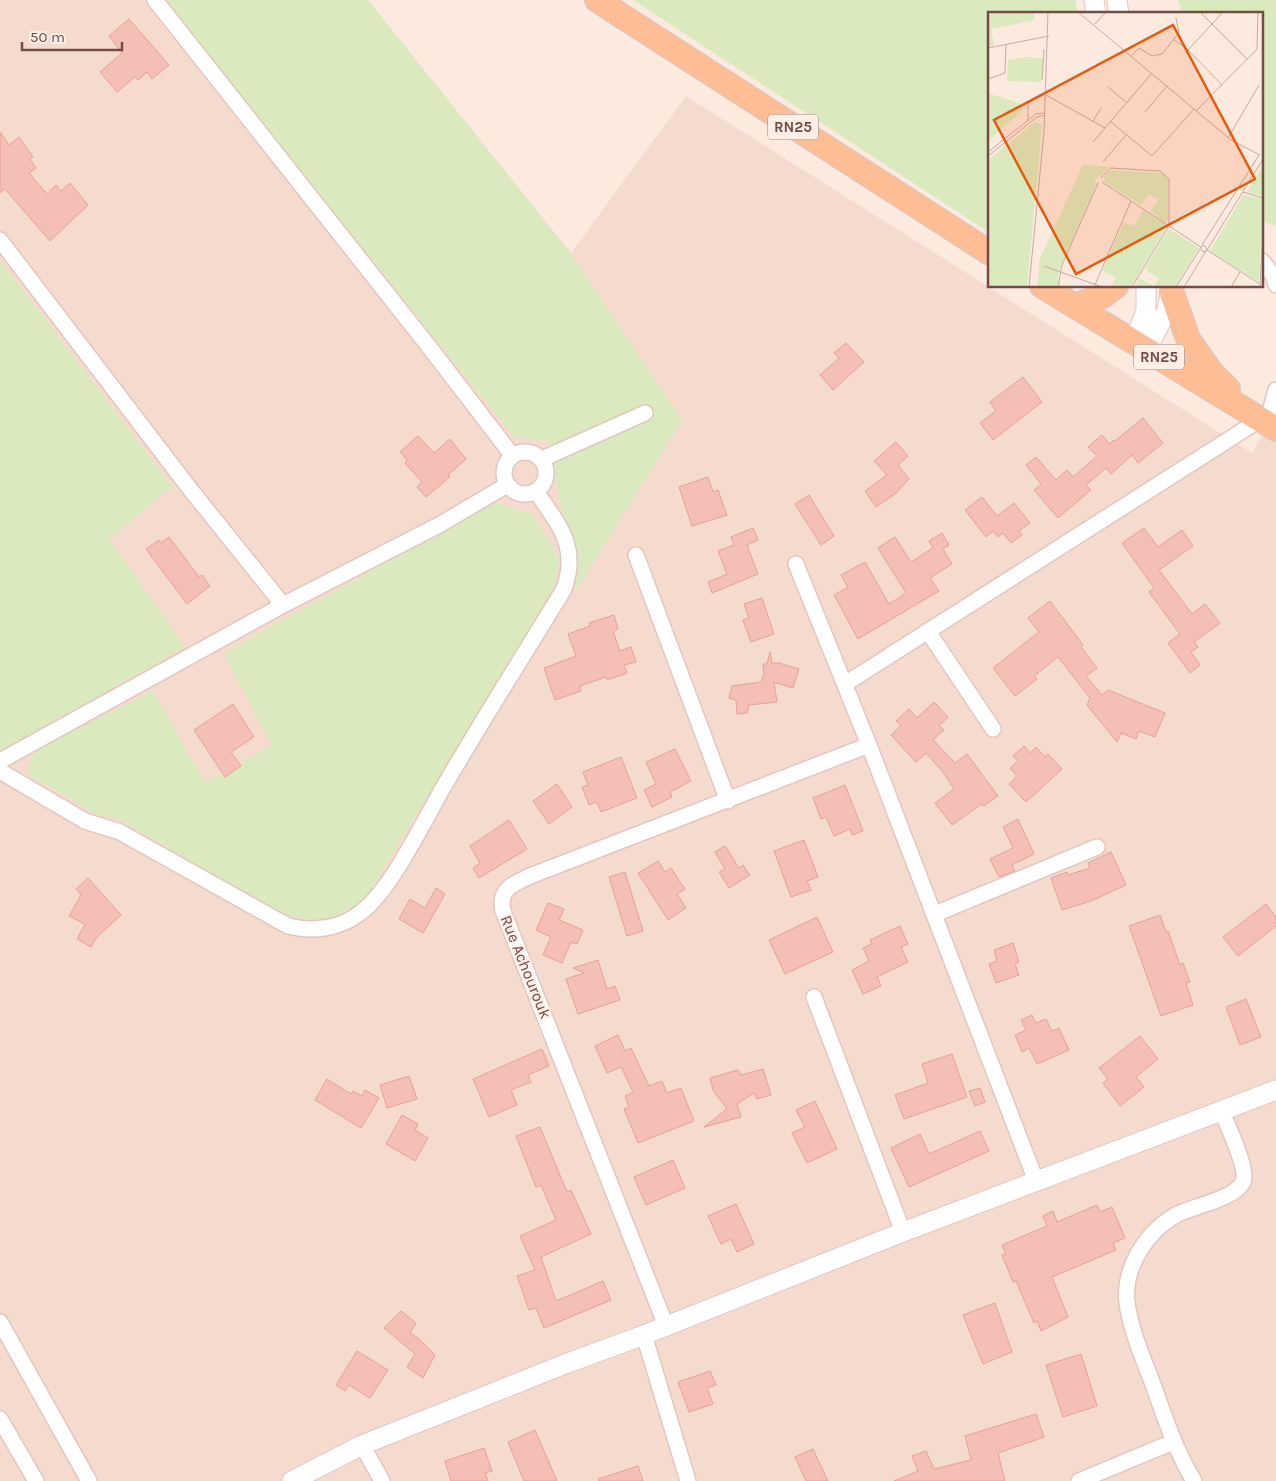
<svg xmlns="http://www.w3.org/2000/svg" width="1276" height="1481" font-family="Karla,sans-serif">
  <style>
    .residential { fill: #f5dace }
    .green { fill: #dbeabe }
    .building { fill: #f3bfb6; stroke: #e6a196 }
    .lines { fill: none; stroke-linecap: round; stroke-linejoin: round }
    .minor-casing { stroke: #e3c6be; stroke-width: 18 }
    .tertiary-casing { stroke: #e3c6be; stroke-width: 21 }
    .primary-casing { stroke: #d5c9c8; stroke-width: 26 }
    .minor { stroke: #fff; stroke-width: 15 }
    .tertiary { stroke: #fff; stroke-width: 19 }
    .primary { stroke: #febd95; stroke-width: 24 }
    .labels { text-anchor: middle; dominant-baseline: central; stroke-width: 4; stroke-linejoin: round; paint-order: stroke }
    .shield { fill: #ffefe6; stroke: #9e7c76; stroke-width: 1 }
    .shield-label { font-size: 15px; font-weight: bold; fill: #744b46 }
    .street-label { font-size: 16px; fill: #744b46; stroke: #ffefe6 }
    .inset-road { fill: none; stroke: #c6aaa2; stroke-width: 1 }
    .view { fill: #e8590c; fill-opacity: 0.15; stroke: #e8590c; stroke-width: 2.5 }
    .inset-edge { fill: none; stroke: #744b46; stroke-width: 2.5 }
  </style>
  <rect width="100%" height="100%" fill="#fdeadf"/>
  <!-- residential -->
  <path class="residential" d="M0,0H368L571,253L686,96L1252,453L1276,411V1481H0Z"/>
  <!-- green -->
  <path class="green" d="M164,0H368L571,254L682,420L576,590L548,441L513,436Z
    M633,0H1075L1078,14H990V233Z
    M1178,0H1276V226L1262,221V14H1182Z
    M0,260L172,486L109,539L185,647L0,752Z
    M495,502L533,515L559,558L555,585L361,906C331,920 311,924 280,912L118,819L97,815L31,776L27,766L37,748L153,691L205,783L272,745L223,653Z"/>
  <!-- building -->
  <path class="building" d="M129,19L169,65L152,79L147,72L138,80L135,77L117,92L100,72L122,53L109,36Z
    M0,132L9,145L19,137L33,157L30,159L36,168L29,173L47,194L56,185L61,191L70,183L88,205L50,241L5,189L0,193Z
    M846,343L864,362L833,390L820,375L839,358L834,353Z
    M1023,377L1042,402L993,440L980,423L996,411L990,402Z
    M1143,418L1163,443L1138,463L1132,455L1111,474L1106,468L1086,485L1091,490L1058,518L1034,490L1041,484L1026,465L1036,457L1056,480L1067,470L1073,477L1097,456L1088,447L1102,435L1109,444L1114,440L1115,441Z
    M418,436L434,453L450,439L466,459L448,475L450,477L426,497L417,487L422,482L405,463L407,460L400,452Z
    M896,442L908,456L898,465L909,479L895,494L876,507L865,491L887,475L874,461Z
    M708,477L713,492L718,490L727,515L692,526L679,487Z
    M809,495L834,536L821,545L795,504Z
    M982,497L997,516L1014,503L1030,523L1019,531L1022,535L1011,543L1003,533L998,537L993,531L986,537L965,510Z
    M753,528L758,540L747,545L758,574L712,593L708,582L727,574L718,551L734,545L731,537Z
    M1144,528L1158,547L1182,530L1193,546L1159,570L1192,614L1205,604L1220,623L1194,642L1198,647L1191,652L1200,665L1190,673L1168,643L1180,634L1149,592L1154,588L1122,543Z
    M942,533L949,545L943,549L952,564L930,578L939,591L858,639L834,595L848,587L841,575L865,562L889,604L906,593L878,548L895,537L911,562L933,548L929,541Z
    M169,537L199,577L202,575L210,586L187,604L146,549L159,540L161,543Z
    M762,598L774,634L751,642L743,620L749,618L744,604Z
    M1050,601L1083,645L1081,647L1097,668L1086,676L1102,695L1108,690L1165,713L1155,737L1139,731L1136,739L1121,733L1117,742L1087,705L1090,698L1058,657L1034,676L1037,679L1015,696L993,668L1039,632L1028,618Z
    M614,615L618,629L613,631L620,651L631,647L636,662L624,665L627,673L607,680L606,677L580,686L581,691L555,700L544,668L576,656L568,634L590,626L589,623Z
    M770,652L772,663H779L799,669L793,688L774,682L777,702L749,705L747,713L737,714L736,700L729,698L732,686L761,682L764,674L763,664H767Z
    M934,702L948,717L939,726L944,730L933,740L955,763L967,754L998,796L984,806L982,804L952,825L935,803L954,789L943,772L926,753L916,762L891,735L901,725L896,721L909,709L917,718Z
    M233,704L254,737L231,752L241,766L225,777L194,730Z
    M1024,746L1030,753L1036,747L1045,757L1048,754L1062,769L1026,802L1009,784L1017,776L1010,768L1018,761L1013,756Z
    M675,749L691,781L670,792L672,797L652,807L644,790L656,784L646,762Z
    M621,757L637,798L601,812L597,802L589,805L582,787L588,785L583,772Z
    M557,784L572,807L549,824L533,801Z
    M845,785L863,831L852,835L850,829L834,836L826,817L821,819L813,798Z
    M1018,819L1034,854L1012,865L1015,871L999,877L990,859L1013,848L1003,827Z
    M509,820L527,849L479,878L473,868L480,863L470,846Z
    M804,840L818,877L807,881L811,890L791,897L774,851Z
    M725,846L739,868L743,865L750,875L729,888L719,872L725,869L715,852Z
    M1111,852L1126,885L1091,901L1062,910L1051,878L1067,872L1068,875L1090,868L1088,863Z
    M658,861L665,872L671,868L685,889L677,894L686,908L668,920L638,873Z
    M625,872L643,931L627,936L609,877Z
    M88,878L121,915L96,938L91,947L77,939L85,924L69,916L81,895L76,889Z
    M436,888L445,894L423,933L399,919L410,899L425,908Z
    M548,903L564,909L559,920L583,930L577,944L571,942L562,963L543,955L551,937L536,930Z
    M1266,904L1276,917V926L1238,956L1223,937Z
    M1160,915L1166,932L1168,931L1180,965L1183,963L1190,982L1186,983L1193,1005L1161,1016L1129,926Z
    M817,917L833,952L785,974L769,940Z
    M900,926L908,944L901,947L908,962L877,977L881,986L863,994L852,970L869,961L863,948L872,944L870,940Z
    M1013,943L1019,962L1015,964L1019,975L996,983L989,964L997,961L994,950Z
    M598,960L607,989L615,986L620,1000L578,1014L566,979L584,973L573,968Z
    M1246,999L1261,1037L1240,1045L1226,1007Z
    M1032,1015L1036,1023L1046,1019L1052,1031L1059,1028L1069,1050L1037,1064L1029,1048L1022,1052L1015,1035L1026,1030L1021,1020Z
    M618,1035L625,1051L631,1048L649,1086L662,1081L667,1093L681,1088L694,1121L638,1143L624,1109L629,1107L625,1096L633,1092L621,1067L607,1073L595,1046Z
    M1140,1036L1158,1059L1136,1077L1144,1087L1120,1106L1103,1083L1108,1079L1099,1068Z
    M542,1049L549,1066L528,1075L531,1082L511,1090L517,1105L489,1117L473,1079Z
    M952,1054L967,1097L904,1119L895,1095L928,1083L922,1064Z
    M763,1069L771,1095L757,1099L754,1093L737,1104L741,1117L704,1127L727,1109L713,1090L710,1078L738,1070L741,1075Z
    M409,1076L417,1099L387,1108L380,1085Z
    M327,1079L351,1094L353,1091L362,1096L365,1090L379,1098L361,1128L315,1100Z
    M980,1088L985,1102L975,1106L969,1091Z
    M815,1101L837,1149L807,1163L792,1133L805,1127L796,1110Z
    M402,1115L418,1124L415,1130L428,1138L415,1161L386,1144Z
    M540,1127L567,1192L571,1190L591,1234L541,1257L556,1301L603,1281L611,1300L544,1328L536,1308L529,1310L517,1276L535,1270L520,1236L556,1220L541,1185L536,1187L516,1136Z
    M980,1131L989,1151L909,1187L891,1148L920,1134L929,1154Z
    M673,1160L685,1188L646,1205L634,1177Z
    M736,1204L754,1244L737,1252L731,1239L721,1244L708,1216Z
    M1097,1205L1100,1212L1112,1207L1125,1238L1113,1243L1116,1250L1052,1277L1068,1317L1041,1331L1037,1321L1034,1323L1016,1281L1013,1282L1002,1255L1006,1254L1002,1245L1047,1226L1043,1216L1053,1211L1057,1222Z
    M995,1303L1012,1352L983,1364L963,1315Z
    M401,1311L416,1323L410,1333L419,1339L435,1355L423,1378L407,1367L415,1354L384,1328Z
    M357,1351L388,1370L370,1398L349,1385L345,1391L336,1385Z
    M1081,1354L1097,1406L1063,1417L1046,1365Z
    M710,1371L716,1385L707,1388L713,1404L689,1412L678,1382Z
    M1036,1414L1044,1437L998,1453L1005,1481H894L918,1471L912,1456L926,1451L934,1469L971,1460L965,1436Z
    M535,1430L557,1481H524L508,1442Z
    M484,1448L492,1471L485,1473L488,1481H451L445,1461Z
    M813,1449L828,1481H806L795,1457Z
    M638,1466L643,1481H599L598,1479Z"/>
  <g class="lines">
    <!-- minor casing -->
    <g class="minor-casing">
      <path id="minor" d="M155,0L430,348L512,455
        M0,240L190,489L283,605
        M1262,261L1273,275L1276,285
        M1267,423L1276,390
        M504 473a21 21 0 1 1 42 0a21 21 0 1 1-42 0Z
        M542,459L645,413
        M636,555L728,801
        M796,564L869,745L1036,1181
        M929,633L993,729
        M845,684L1261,419
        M0,761L283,605L439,525L507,485
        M0,771L85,821L120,832L288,926C312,932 340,929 360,913C392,890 426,816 447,781C485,716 525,653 564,589C579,546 559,526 536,491
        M935,914L1097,847
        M814,997L903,1232
        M0,1322L89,1481
        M666,1326L503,911C498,889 513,884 530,876L869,745
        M644,1335L688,1481
        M0,1419L36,1481
        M362,1445L382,1481
        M1079,1481L1173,1442
        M1194,1481C1176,1451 1165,1419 1154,1387C1144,1360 1131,1332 1127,1303C1123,1268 1146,1232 1176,1215C1193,1206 1235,1199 1243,1182C1249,1170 1227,1125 1222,1111"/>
    </g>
    <!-- tertiary casing -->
    <g class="tertiary-casing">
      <path id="tertiary" d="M1094,0L1096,14
        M1117,0L1119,14
        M1134,341L1146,311V286
        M1147,349L1167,310L1171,289
        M292,1481L362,1445L565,1364L644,1335L903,1232L1276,1090"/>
    </g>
    <!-- primary casing -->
    <g class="primary-casing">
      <path id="primary" d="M597,0L990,253
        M1042,286L1276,429
        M1172,293L1188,339L1211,372L1228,389
        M1075,306L1104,295L1116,286"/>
    </g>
    <!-- minor -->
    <use href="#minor" class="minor"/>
    <!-- tertiary -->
    <use href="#tertiary" class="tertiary"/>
    <!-- primary -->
    <use href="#primary" class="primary"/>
  </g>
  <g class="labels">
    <!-- shield labels -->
    <g class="shield">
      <rect x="768" y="114.5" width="50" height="25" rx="4"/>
      <rect x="1134" y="344.5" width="50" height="25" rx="4"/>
    </g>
    <g class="shield-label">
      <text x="793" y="127">RN25</text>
      <text x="1159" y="357">RN25</text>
    </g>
    <!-- street labels -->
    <g class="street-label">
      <text transform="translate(526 967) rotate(68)">Rue Achourouk</text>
    </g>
  </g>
  <!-- overview -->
  <g transform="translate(988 12)">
    <rect width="275" height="275" fill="#fdeadf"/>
    <path d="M10,0H45L47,8L3,17L6,33L0,35V3ZM38,45L55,46L53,70L19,69L20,48ZM0,81L33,92L34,99L0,129ZM47,110L54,113L39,275H0V148ZM95,153L123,155L106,168L108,172L71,258L69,275H49L52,246ZM275,153V184L259,180ZM123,158L175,161L180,167V209L176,210L162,199L170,188L161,182L153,193L117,170L116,165ZM255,183L275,187L271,270L222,239ZM155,198L180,214L143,275H123L128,266L114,259L136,210L146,214ZM181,217L211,236L187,275H147L152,267L166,274L171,267L157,257Z" fill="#dbeabe"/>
    <path class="inset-road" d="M90,0L243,128L272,143M212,0L259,47M107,12L118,0M187,28L200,38M0,36L61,24M144,43L151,36L164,44L174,42L191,21L188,6M0,67L17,61L18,32M54,68L56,37M234,73L200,38L235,0M120,75L139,91M58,83L117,116M208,99L269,37L270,0M157,100L179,74M40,109V91L57,82M105,109L113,96M122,109L164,144L206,97M240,126L271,73M105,130L164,61M0,140L48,102L56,101M0,144L49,105L57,103M115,150L138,123M113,166L123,156L172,159L181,167V214L144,275M114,170L213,235M255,180L275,186M214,233L271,143M219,237L216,233L212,236L215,240L219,238L275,147M219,238L272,272M56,254L114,275M41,275L56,120L60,0M70,275L74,253L110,171M106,275L143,189M188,275L212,237M196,275L218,239M243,275L252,260M272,275L275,219"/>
    <path class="view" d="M185,13L267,167L88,262L6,108Z"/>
    <rect width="275" height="275" class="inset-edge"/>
  </g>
  <!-- scale -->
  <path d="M22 42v8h100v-8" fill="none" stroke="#744b46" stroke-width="2.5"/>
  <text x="30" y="42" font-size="15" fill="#744b46" stroke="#ffefe6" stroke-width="4" paint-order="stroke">50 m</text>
</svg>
